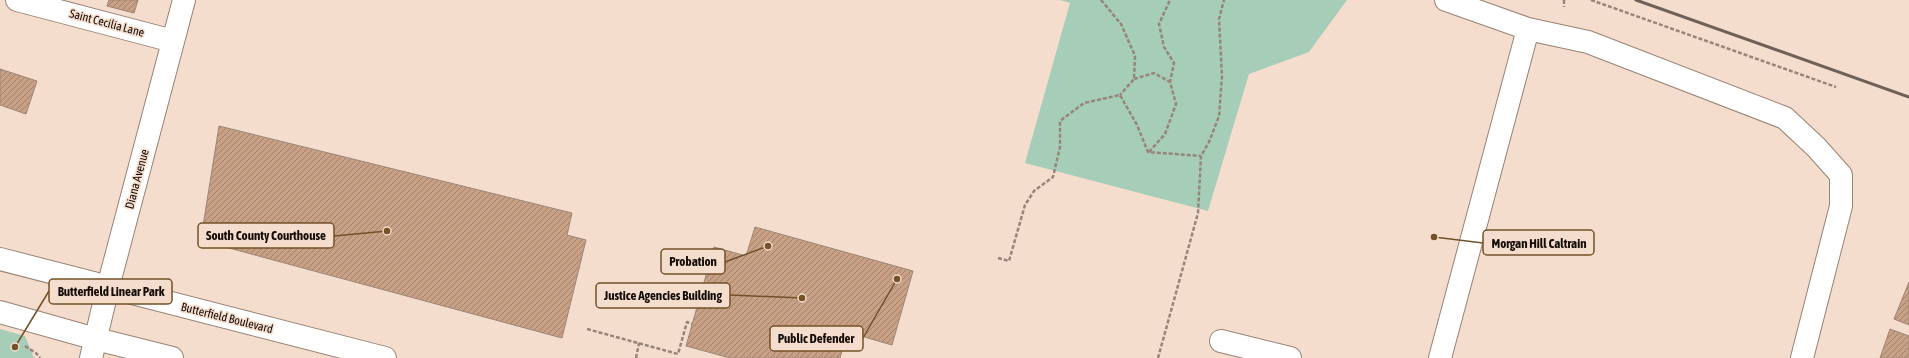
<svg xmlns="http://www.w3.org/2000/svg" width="1909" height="358" font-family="'Asap Condensed',sans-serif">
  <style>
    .green { fill: #a6cdb7 }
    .building { fill: url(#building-hatch); stroke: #9c8677 }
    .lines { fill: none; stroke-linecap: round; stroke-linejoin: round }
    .minor-casing { stroke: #988374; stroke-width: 24 }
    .major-casing { stroke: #988374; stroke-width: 24 }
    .path { stroke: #96857a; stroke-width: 2.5; stroke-dasharray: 4 2; stroke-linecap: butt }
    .minor { stroke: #fff; stroke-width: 22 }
    .major { stroke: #fff; stroke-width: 22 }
    .rail { stroke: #706158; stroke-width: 3 }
    .labels { text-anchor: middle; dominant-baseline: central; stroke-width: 3; stroke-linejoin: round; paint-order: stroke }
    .street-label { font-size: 12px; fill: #150d08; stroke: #f5ddcd }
    .leader { fill: none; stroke: #735129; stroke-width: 1.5 }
    .callout-dot { fill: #735129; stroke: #f5ddcd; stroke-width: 1.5 }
    .callout { fill: #f5ddcd; stroke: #735129; stroke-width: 1.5 }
    .callout-label { font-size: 13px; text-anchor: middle; font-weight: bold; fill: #150d08 }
  </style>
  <defs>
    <pattern id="building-hatch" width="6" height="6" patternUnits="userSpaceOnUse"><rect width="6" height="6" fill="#c7a085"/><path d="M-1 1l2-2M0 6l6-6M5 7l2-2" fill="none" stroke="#a0816b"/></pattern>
  </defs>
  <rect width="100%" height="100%" fill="#f5ddcd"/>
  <!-- green -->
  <path class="green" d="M1060,0H1347L1309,52L1249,74L1208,211L1025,163L1070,3Z
    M0,329L25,336L34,358H0Z"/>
  <!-- building -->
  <path class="building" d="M109,0H138L134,13L107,6Z
    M0,69L37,81L26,114L0,105Z
    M219,126L572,213L567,235L586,240L562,338L203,241L207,227L203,226Z
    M755,227L913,271L892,345L847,332L840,358H730L686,346L714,247L746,256Z
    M1909,282V325L1894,319Z
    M1890,329L1909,336V358H1880Z"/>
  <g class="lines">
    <!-- minor casing -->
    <g class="minor-casing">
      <path id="minor" d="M17,0L173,41
        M1446,0L1528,29L1588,42L1785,118L1816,147L1841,175V206L1802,358
        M1221,341L1290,358
        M91,358L108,287L184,0
        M1440,358L1528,29"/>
    </g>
    <!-- major casing -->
    <g class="major-casing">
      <path id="major" d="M0,259L385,358
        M0,312L96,339L172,358"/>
    </g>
    <!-- path -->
    <path class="path" d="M1101,0L1121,24L1135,56L1134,79L1120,95
      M1564,0V7
      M1591,0L1836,87
      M1134,79L1154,73L1170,82
      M1149,152L1165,134L1176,104L1170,82L1174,63L1164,47L1159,24L1170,0
      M998,258L1009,261L1025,205L1034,191L1053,177L1060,147V121L1084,103L1120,95L1137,125L1148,152L1201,156
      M587,329L678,354L687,322L692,324
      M25,346L36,353L40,358
      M636,358L639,343
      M1158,358L1198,213L1201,156L1209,142L1219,116L1222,76L1219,19L1224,0"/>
    <!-- minor -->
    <use href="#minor" class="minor"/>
    <!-- major -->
    <use href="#major" class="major"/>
    <!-- rail -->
    <path class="rail" d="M1636,0L1909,97"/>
  </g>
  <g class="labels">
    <!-- street labels -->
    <g class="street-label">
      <text transform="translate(107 23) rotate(15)">Saint Cecilia Lane</text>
      <text transform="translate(137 179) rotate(-75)">Diana Avenue</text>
      <text transform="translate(227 318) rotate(14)">Butterfield Boulevard</text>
    </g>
  </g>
  <!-- callouts -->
  <path class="leader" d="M387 231L334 236M1434 237L1483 243M768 246L725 262M15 347L49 291M802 298L730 295M897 279L863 338"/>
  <g class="callout-dot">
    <circle cx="387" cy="231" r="4"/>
    <circle cx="1434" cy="237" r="4"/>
    <circle cx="768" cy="246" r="4"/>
    <circle cx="15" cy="347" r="4"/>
    <circle cx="802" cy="298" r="4"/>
    <circle cx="897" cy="279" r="4"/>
  </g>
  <g class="callout">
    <rect x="198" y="223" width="136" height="25" rx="4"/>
    <rect x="1483" y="230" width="111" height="25" rx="4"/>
    <rect x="661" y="249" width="64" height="25" rx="4"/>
    <rect x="49" y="279" width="123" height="25" rx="4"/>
    <rect x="596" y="283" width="134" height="25" rx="4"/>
    <rect x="770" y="326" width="93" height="25" rx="4"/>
  </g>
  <g class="callout-label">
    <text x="266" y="240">South County Courthouse</text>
    <text x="1539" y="248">Morgan Hill Caltrain</text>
    <text x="693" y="266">Probation</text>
    <text x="111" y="296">Butterfield Linear Park</text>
    <text x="663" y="300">Justice Agencies Building</text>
    <text x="816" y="343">Public Defender</text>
  </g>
</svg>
